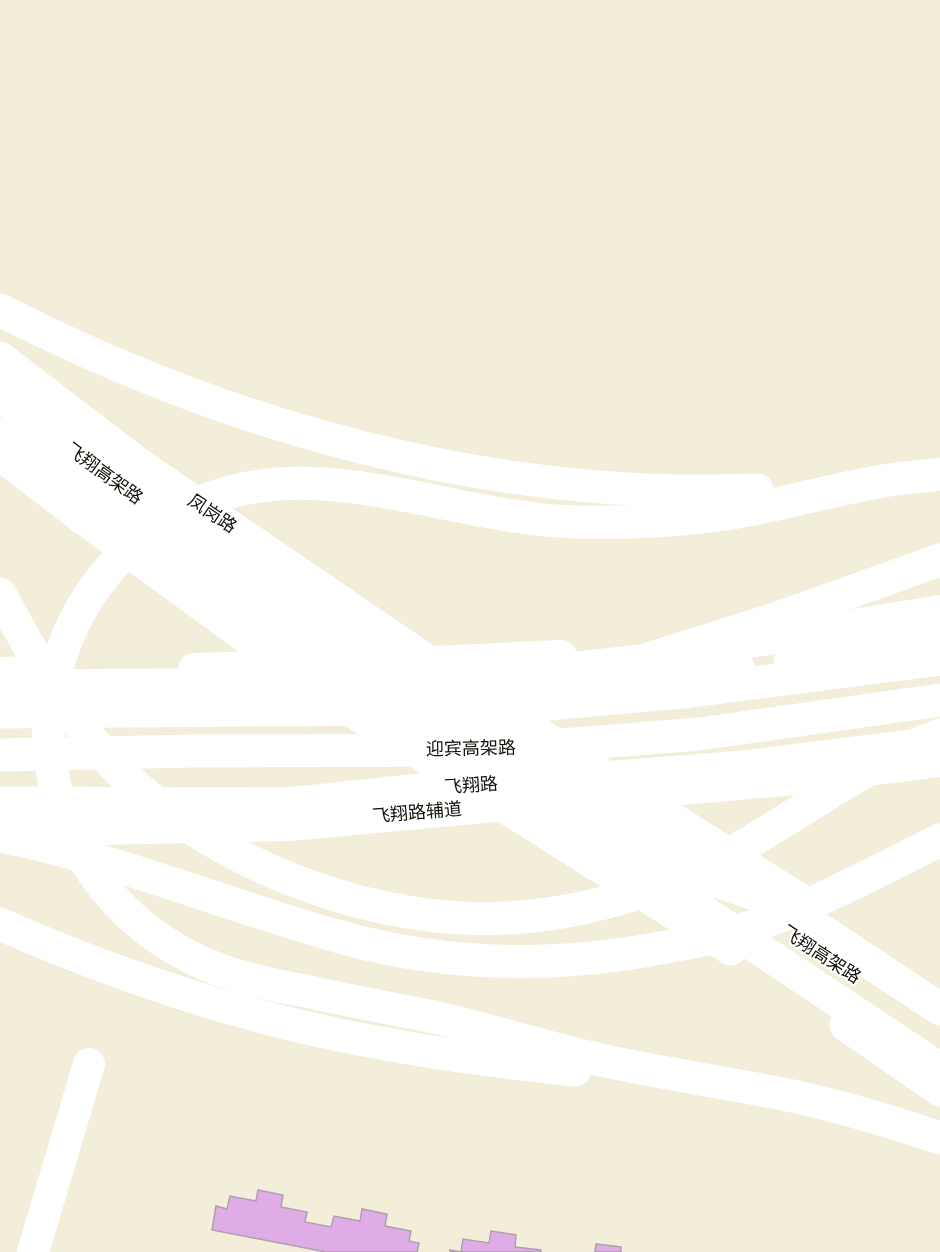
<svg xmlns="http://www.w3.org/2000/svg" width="940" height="1252" font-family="'Source Sans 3','Noto Sans SC',sans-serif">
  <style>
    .building { fill: #e0ace5; stroke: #ada0af; stroke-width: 1.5 }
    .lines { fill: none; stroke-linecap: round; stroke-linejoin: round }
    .secondary { stroke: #fff; stroke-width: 32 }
    .primary { stroke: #fff; stroke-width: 33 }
    .highway { stroke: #fff; stroke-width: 33 }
    .labels { text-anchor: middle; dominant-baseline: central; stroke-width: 4.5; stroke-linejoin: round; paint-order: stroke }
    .street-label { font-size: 18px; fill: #13110a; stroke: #fff }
  </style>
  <rect width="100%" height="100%" fill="#f2eeda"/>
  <!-- building -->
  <path class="building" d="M258,1190L283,1195L281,1207L307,1212L305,1222L331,1227L334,1216L360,1221L362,1209L387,1214L385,1226L411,1231L409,1241L419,1243L417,1252H326L212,1230L216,1206L227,1209L230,1196L256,1201Z
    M491,1231L516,1235L515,1247L541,1250V1252H450V1250L461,1252L463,1239L489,1243Z
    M596,1244L621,1247V1252H595Z"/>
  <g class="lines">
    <!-- secondary -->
    <path class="secondary" d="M725,646L940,611
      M413,663L561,656
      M194,669L304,666
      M0,673L52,672
      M617,795L795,779L940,761
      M4,831L289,825L517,804
      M33,1252L89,1064"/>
    <!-- primary -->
    <path class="primary" d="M0,358L141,466L471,691L811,907
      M4,457L83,518L319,690L731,949
      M790,662L940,641
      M584,682L739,669
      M604,778L743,767L910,746
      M0,803L288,804L477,784
      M846,1025L940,1090"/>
    <!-- highway -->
    <path class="highway" d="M0,310C233,429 494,501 757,490
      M0,396L106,476L211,550L703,877L777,901L940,1009
      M0,435L91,502L195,573L940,1069
      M940,474C919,477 898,478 877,482C816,493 754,513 692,518C654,522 614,523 576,522C447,519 307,445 184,510C152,527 126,548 103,577C66,623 46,683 49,743C55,838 109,917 194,959C228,976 268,984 305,991C346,1000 388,1008 429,1016C484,1028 537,1045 592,1058C653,1072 716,1081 778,1093C833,1104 887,1120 940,1138
      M0,594C31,651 63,710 107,758C204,863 381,931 523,917C578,912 634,897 685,875C774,837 849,770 940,735
      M0,692L31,686L440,683L642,661L775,619L940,560
      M0,712L504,708L692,691L940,659
      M0,755L194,751L499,750L699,734L940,700
      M0,836C116,859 226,905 340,937C447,967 558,968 666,947C697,942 728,935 757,925C820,902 880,870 940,840
      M0,924C123,978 253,1021 386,1044C449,1056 512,1063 575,1070"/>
  </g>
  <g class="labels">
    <!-- street labels -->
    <g class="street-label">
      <text transform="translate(104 474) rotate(36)">飞翔高架路</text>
      <text transform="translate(212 514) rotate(34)">凤岗路</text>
      <text transform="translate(471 749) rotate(-1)">迎宾高架路</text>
      <text transform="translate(471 786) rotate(-4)">飞翔路</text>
      <text transform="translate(417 813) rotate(-5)">飞翔路辅道</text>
      <text transform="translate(821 955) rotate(33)">飞翔高架路</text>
    </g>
  </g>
</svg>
